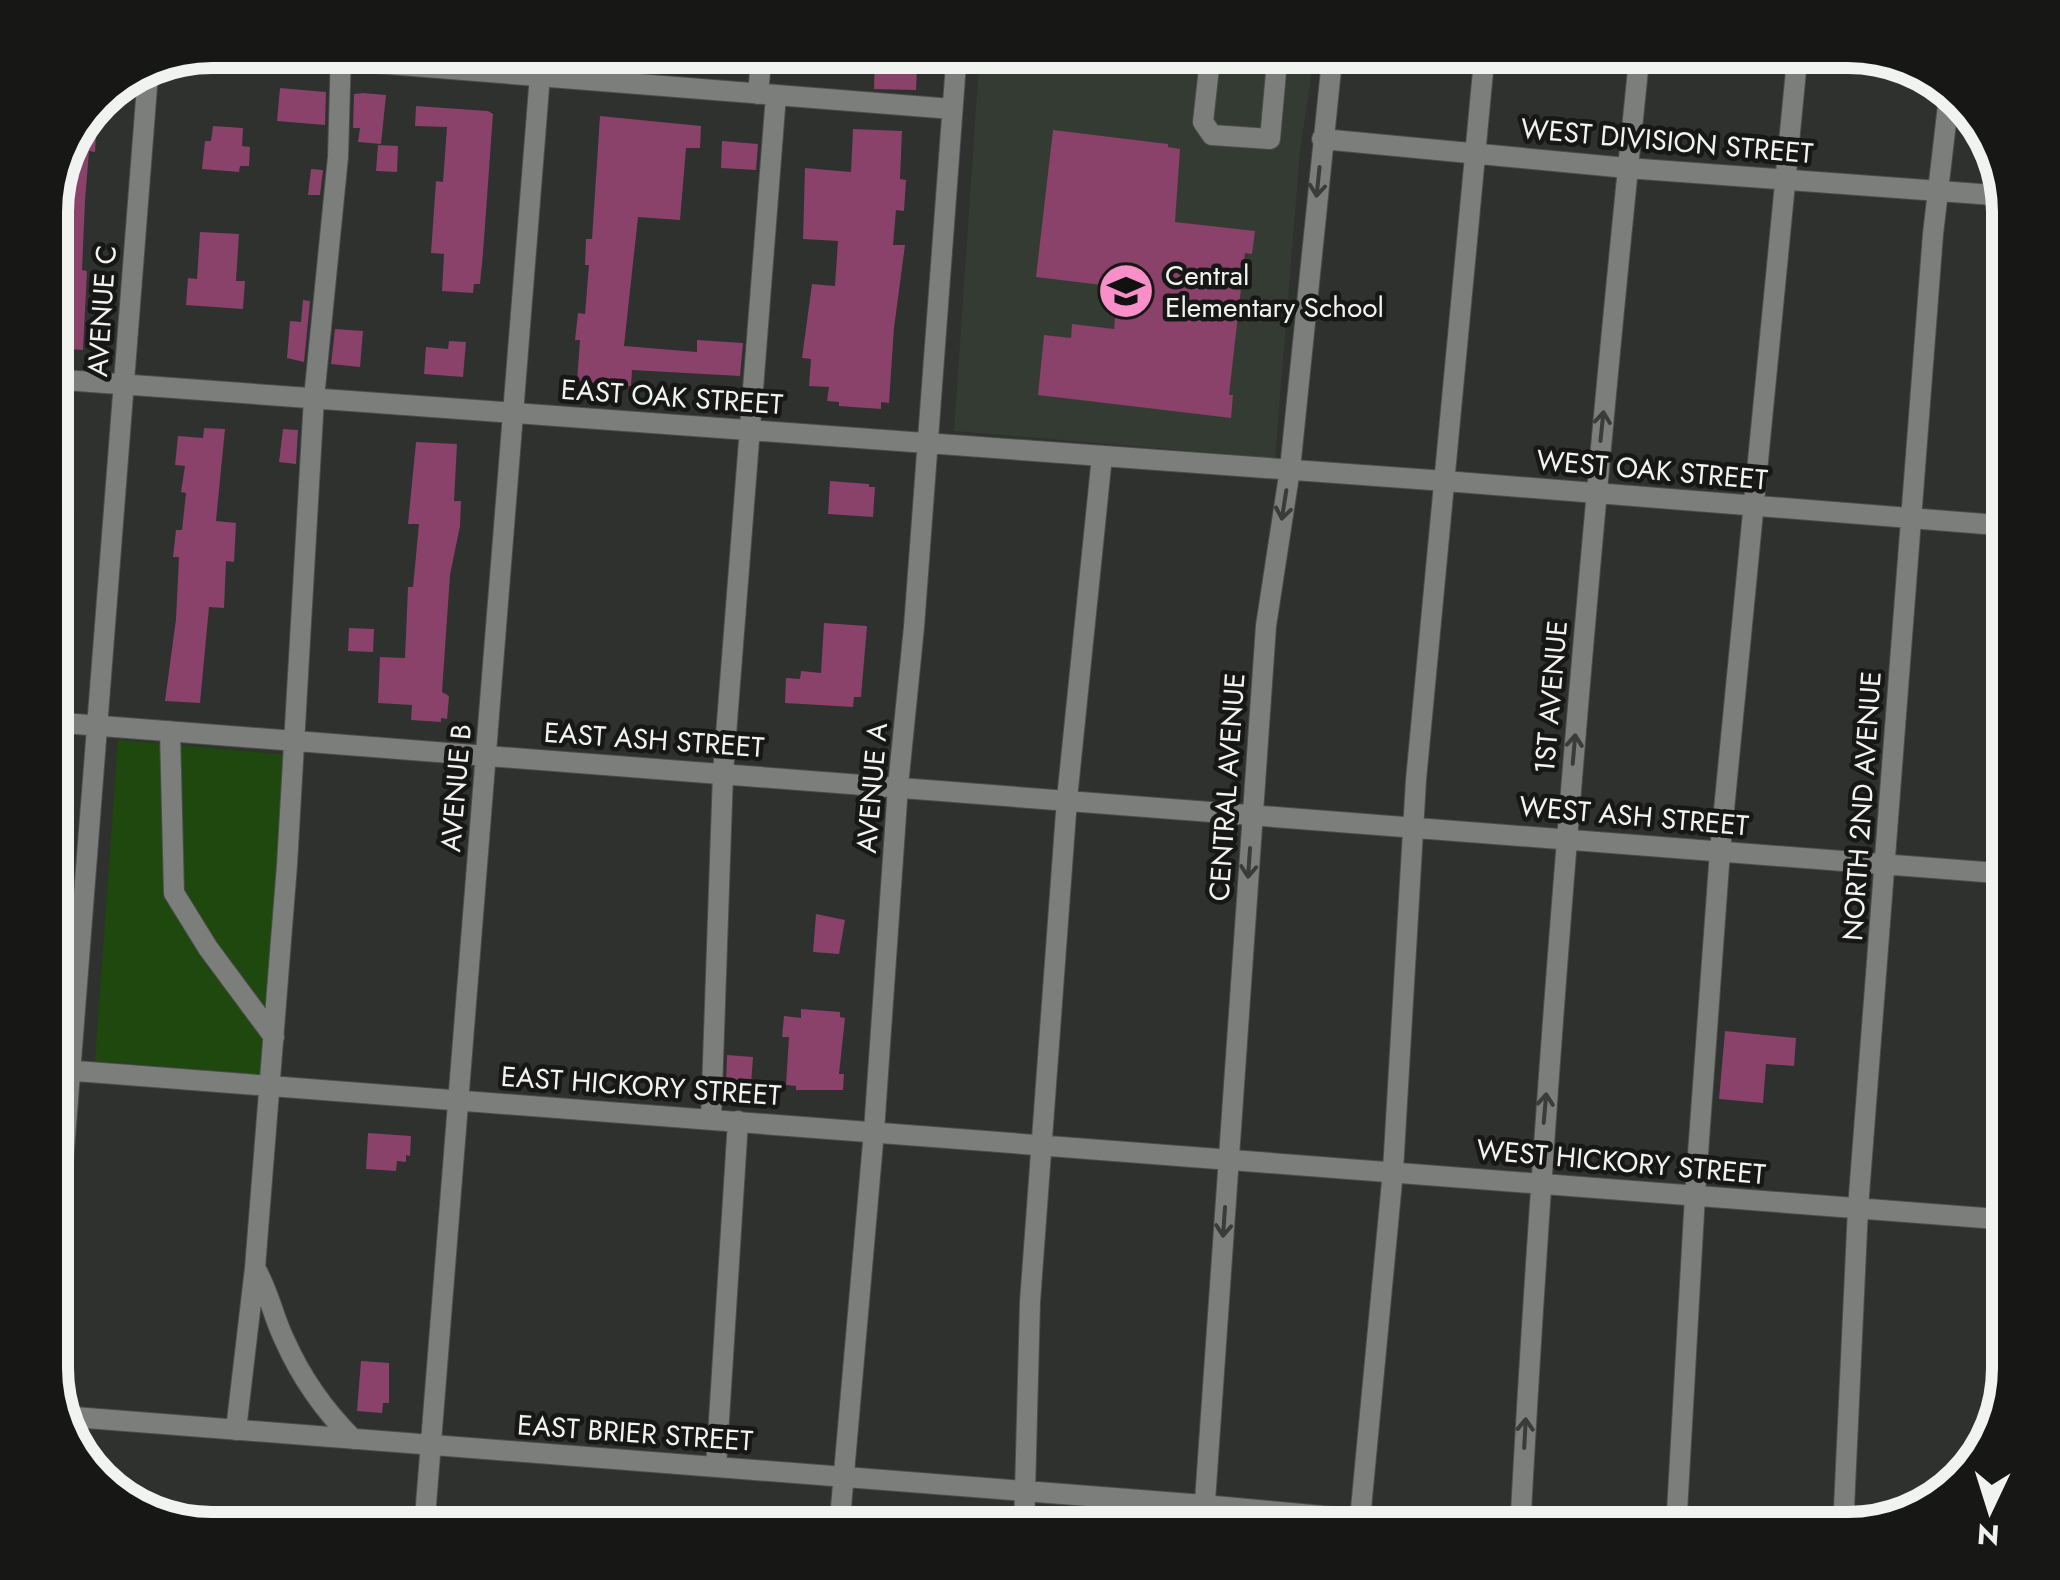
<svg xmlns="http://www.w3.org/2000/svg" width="2060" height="1580" font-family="Jost,sans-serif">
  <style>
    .built { fill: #343b32 }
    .green { fill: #1f480e }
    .building { fill: #8a416a }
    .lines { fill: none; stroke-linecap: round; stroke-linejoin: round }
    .minor-casing { stroke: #4b4d4a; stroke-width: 22 }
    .minor { stroke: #7b7e7a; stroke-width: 20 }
    .oneway { stroke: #3a3c39 }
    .labels { text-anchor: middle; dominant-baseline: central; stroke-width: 9; stroke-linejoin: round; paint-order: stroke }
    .street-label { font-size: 28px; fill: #f1f3f1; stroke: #171816 }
    .poi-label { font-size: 28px; fill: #f1f3f1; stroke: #171816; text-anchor: start }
    .rim { fill: none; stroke: #f1f3f1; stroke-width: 12 }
  </style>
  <rect width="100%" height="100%" fill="#2e312d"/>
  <!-- built -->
  <path class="built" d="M980,50H1315L1300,152L1275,458L954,431Z"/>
  <!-- green -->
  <path class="green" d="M118,740L289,755L264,1075L95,1061Z"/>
  <!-- building -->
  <path class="building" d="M875,50H918L916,90L874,89Z
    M280,88L326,92L325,125L277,121Z
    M363,93L386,95L381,144L358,142L360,128H353L354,94Z
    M98,104L95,152L89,151L85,201L82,270L87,271L83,350L50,348V272L56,238L50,237V215H53L55,192Z
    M416,106L488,111L493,114L483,253L480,284H474L473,293L442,291L444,254L431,253L436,181L443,182L447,127L415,126Z
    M600,116L701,126L700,148H686L680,220L638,217L624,346L697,352V340L743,343L740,376L632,370L631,386L577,381L580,340H575L578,313L585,314L589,265H585L586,239H592Z
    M213,126L243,128L242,146L250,147L249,166H240L239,172L202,169L205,141H211Z
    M853,129L902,131L900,179L906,180L904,211L896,210L893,245H905L894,328L889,403L881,402V409L839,406V402L827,401L829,387L809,386L811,359L802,358L812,284L835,286L838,241L803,239L805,168L851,172Z
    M1053,130L1168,144V147L1180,149L1175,222L1255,231L1252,254L1245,253L1229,395H1233L1231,418L1038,395L1044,335L1071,338L1072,324L1114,329L1118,287L1036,277Z
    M722,141L758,144L756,170L721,168Z
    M378,145L398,146L397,172L376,171Z
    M311,169L323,170L320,195H308Z
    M200,232L239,234L236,281H245L243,309L186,305L188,278L197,279Z
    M303,300L310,301L304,362L287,358L290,321L301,322Z
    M335,329L363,331L360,367L331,364Z
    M449,341L466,342L463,377L424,374L426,347L448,349Z
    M204,428L225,429L216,521L236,523L234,562L226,561L224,608L209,607L200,703L165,701L176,619L179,557H173L176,530H182L186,493L181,492L185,466L175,465L178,436L203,438Z
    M283,429L298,430L296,464L279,462Z
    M416,442L457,444L454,501H461L460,526L450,575L442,692L449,696L447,719L441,718V722L411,720L412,705L378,703L380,657L405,658L408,587H413L419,524H408Z
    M50,462L67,463L63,512H50Z
    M830,481L869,484V487H875L873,517L828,514Z
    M824,623L867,626L861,697H854L853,707L785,703L786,678L800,679L801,671L821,673Z
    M349,628L374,629L373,652L348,651Z
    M816,914L845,920L839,954L813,952Z
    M801,1009L840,1012V1017L845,1018L839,1074H844L843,1090H796V1086L786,1085L789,1037H782L784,1016L801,1018Z
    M1725,1031L1796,1038L1794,1066L1766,1064L1763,1103L1719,1099Z
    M727,1055L753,1057L751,1085L726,1083Z
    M368,1133L411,1136L410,1156L406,1155V1162L397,1161L396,1171L366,1169Z
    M361,1361L389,1363V1403H383L382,1413L357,1411Z"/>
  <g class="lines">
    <!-- minor casing -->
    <g class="minor-casing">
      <path id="minor" d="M212,50L952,109
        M1211,50L1203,122L1212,135L1270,139L1278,50
        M758,94L762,50
        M1322,139L1627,168L2007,196
        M50,379L1445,481L2010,526
        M50,722L2010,874
        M170,731L174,893L208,948L274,1037
        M50,1069L2010,1220
        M711,1119L723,773L776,95
        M255,1268C269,1291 273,1317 285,1341C301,1377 326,1412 353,1439
        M50,1330L148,74
        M2001,1396L2010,1258
        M61,1416L1204,1505L1472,1530
        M236,1430L255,1268L287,865L314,398L338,157L341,50
        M716,1467L738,1121
        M424,1530L542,50
        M839,1530L874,1131L898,786L914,627L957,50
        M1024,1530L1030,1302L1067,799L1102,456
        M1203,1530L1266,626L1290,469L1333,50
        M1359,1530L1393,1171L1416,780L1485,50
        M1520,1530C1547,1036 1589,543 1640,50
        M1676,1530L1695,1195L1720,851L1798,50
        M1843,1530L1858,1208L1933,234L1950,88"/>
    </g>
    <!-- minor -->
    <use href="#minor" class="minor"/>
  </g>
  <!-- one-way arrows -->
  <defs><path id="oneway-shaft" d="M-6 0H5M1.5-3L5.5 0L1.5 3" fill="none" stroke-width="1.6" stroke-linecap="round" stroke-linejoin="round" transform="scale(2.5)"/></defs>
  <g class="oneway">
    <use href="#oneway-shaft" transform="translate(1318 182) rotate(96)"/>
    <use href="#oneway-shaft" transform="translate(1602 426) rotate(-84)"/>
    <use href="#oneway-shaft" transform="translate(1284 505) rotate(99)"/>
    <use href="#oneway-shaft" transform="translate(1574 749) rotate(-85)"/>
    <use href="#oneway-shaft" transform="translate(1249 863) rotate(94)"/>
    <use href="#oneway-shaft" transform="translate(1545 1108) rotate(-85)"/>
    <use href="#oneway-shaft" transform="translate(1224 1222) rotate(94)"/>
    <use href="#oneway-shaft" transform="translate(1525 1433) rotate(-87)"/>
  </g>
  <!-- icons -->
  <defs>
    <g id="school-disc" transform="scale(2.875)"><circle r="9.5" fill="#f98fc8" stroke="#171816"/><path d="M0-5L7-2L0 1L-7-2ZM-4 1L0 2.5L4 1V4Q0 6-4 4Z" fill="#111"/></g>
  </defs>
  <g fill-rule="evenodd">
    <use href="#school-disc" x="1126" y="291"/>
  </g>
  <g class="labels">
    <!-- street labels -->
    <g class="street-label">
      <text transform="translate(1667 141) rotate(5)">WEST DIVISION STREET</text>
      <text transform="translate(102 311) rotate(-86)">AVENUE C</text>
      <text transform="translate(672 397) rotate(4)">EAST OAK STREET</text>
      <text transform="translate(1652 470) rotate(5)">WEST OAK STREET</text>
      <text transform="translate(1551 697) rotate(-85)">1ST AVENUE</text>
      <text transform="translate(654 740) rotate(4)">EAST ASH STREET</text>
      <text transform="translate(1227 787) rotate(-86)">CENTRAL AVENUE</text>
      <text transform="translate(456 788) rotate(-85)">AVENUE B</text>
      <text transform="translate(872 788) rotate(-85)">AVENUE A</text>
      <text transform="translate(1862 806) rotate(-86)">NORTH 2ND AVENUE</text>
      <text transform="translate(1634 816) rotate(5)">WEST ASH STREET</text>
      <text transform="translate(641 1086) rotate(4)">EAST HICKORY STREET</text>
      <text transform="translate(1621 1162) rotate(5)">WEST HICKORY STREET</text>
      <text transform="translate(635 1433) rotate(4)">EAST BRIER STREET</text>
    </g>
    <!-- poi labels -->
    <g class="poi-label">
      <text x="1165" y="275">Central<tspan x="1165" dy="32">Elementary School</tspan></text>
    </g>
  </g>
  <!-- crop -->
  <path d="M0 0H2060V1580H0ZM212 68H1848A144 144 0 0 1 1992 212V1368A144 144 0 0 1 1848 1512H212A144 144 0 0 1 68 1368V212A144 144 0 0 1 212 68Z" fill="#171816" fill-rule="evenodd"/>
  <path class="rim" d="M212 68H1848A144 144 0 0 1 1992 212V1368A144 144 0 0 1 1848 1512H212A144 144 0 0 1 68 1368V212A144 144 0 0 1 212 68Z"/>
  <!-- north arrow -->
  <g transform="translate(1990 1510) rotate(184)" stroke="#171816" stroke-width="8" paint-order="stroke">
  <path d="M0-8L18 38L0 25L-18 38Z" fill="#f1f3f1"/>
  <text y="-15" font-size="28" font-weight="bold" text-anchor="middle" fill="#f1f3f1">N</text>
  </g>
</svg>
